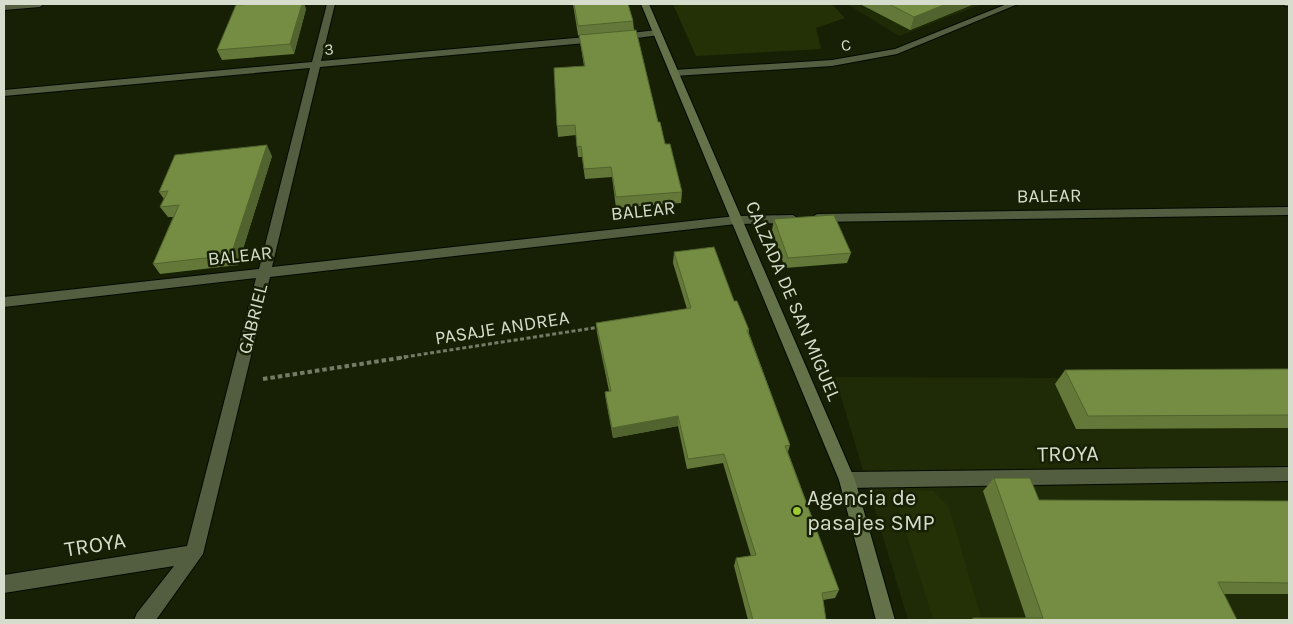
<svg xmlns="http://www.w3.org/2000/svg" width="1293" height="624" font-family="Karla,sans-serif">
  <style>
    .built { fill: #1f2a06 }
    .green { fill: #243106 }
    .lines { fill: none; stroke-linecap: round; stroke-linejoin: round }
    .service-casing { stroke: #040900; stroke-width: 2 }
    .minor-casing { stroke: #040900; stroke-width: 2 }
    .tertiary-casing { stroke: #040900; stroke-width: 2 }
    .secondary-casing { stroke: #040900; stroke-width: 2 }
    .path-far1 { stroke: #747c65; stroke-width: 3; stroke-dasharray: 4 2.5; stroke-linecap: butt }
    .path { stroke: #747c65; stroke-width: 4; stroke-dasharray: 4.5 3; stroke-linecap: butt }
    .service { fill: #535e40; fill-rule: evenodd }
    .minor { fill: #535e40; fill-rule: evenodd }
    .tertiary { fill: #535e40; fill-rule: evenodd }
    .secondary { fill: #637249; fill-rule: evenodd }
    .wall { fill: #647939 }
    .shaded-wall { fill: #51632e }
    .building { fill: #748d42; stroke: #51632e }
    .poi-dot { fill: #9dca2f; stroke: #172005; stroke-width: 2 }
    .labels { text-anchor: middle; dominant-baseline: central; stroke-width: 5; stroke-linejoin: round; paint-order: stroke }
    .far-street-label { font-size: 16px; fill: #d6ddcc; stroke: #172005 }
    .street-label { font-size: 19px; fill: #d6ddcc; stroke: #172005 }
    .near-street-label { font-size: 22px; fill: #d6ddcc; stroke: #172005 }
    .near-poi-label { font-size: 22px; fill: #d6ddcc; stroke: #172005; text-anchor: start }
  </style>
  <rect width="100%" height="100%" fill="#172005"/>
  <!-- built -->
  <path class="built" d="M847,4H982L899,36Z
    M835,377L1289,379V620H908Z"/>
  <!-- green -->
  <path class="green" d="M673,4H832L845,18L816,28L821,49L696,56Z
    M893,490L933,491L949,507L982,620H933Z"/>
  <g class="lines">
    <!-- service casing -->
    <g class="service-casing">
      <path id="service" d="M1289,467V481L847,488L841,485L839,480L841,475L847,472Z"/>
    </g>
    <!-- minor casing -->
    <g class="minor-casing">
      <path id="minor" d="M4,4H44L40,7L4,10Z
        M327,4H335L321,61L597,36L602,39L597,42L320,67L272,267L736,216L793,215L799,219L793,223L736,224L270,277L203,554L156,620H134L137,613L174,566L4,593V575L187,546L256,278L4,307V297L259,269L310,68L4,96V90L312,62Z
        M1284,4H1289V6H1285Z
        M657,30L660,31V35L621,40L616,37L621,34Z
        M1289,207V215L817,222L811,218L817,214Z"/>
    </g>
    <!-- tertiary casing -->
    <g class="tertiary-casing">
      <path id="tertiary" d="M1007,4H1018L897,54L832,66L674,76L669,73L674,70L832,60L895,49Z"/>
    </g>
    <!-- secondary casing -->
    <g class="secondary-casing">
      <path id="secondary" d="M641,4H649L855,480L895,620H876L839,480Z"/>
    </g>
    <!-- path-far1 -->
    <path class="path-far1" d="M398,358L600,327"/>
    <!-- path -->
    <path class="path" d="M263,379L406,357"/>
    <!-- service -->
    <use href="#service" class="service"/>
    <!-- minor -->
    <use href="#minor" class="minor"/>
    <!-- tertiary -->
    <use href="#tertiary" class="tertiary"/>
    <!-- secondary -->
    <use href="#secondary" class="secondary"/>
  </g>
  <!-- wall -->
  <path class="wall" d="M256,4H304L306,9L294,54L222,60L217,50Z
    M573,4H628L633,21L634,30L658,122L682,192L681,203L616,208L612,177L585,179L582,157H578L576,135L558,137L557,126L584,66L579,35H578Z
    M860,4H974L910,30Z
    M272,156L238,265L160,274L153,264L173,217H168L160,207L164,199L159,192Z
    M774,219L851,253L847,263L785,268L772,230Z
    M674,252L734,301L749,330V333L790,445L788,452L839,590L835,598L823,600L826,620H748L734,566L736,558L751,556L723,463L687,469L678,426L613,438L606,401L605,392L609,391L597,333L596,323L687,309L673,263Z
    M1289,369V428L1076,429L1055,384L1065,370Z
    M994,478L1039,500L1289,501V594H1223L1237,620H970L973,618H1026L983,491Z"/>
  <!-- shaded-wall -->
  <path class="shaded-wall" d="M302,4H304L306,9L294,54L290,44Z
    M946,4H974L910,30L914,17Z
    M267,145L272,156L238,265L231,255Z
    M678,416V426L613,438L612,428Z"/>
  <!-- building -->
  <path class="building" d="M256,4H302L290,44L217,50L236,5Z
    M574,4H628L633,21L578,26Z
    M889,4H946L914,17Z
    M636,30L658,122H660L665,144H670L682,192L616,197L611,167L584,169L581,146L577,147L575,125L557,126L554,68L585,66L579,35Z
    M267,145L231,255L153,264L179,205L160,207L168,191L159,192L175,155Z
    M834,215L851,253L788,258L774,219Z
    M714,247L734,301H737L749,330H747L790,445L785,446L839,590L822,593L826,620H753L736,558L756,555L724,454L688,459L678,416L612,428L605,392L611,391L596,323L691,308L674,252Z
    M1289,369V415L1088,416L1065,370Z
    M994,478H1030L1039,500L1289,501V583L1218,582L1237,620H974L973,618H1043Z"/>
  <!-- markers -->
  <circle class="poi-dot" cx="797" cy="511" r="5"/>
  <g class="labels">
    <!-- far-street labels -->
    <g class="far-street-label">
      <text transform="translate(846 45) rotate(-10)">C</text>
      <text transform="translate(329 49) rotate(-5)">3</text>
    </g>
    <!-- street labels -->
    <g class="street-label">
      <text transform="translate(1049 196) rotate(-1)">BALEAR</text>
      <text transform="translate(643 211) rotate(-6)">BALEAR</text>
      <text transform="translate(240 256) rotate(-6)">BALEAR</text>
      <text transform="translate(793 301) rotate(67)">CALZADA DE SAN MIGUEL</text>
      <text transform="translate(253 319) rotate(-76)">GABRIEL</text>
      <text transform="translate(502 328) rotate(-9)">PASAJE ANDREA</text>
    </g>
    <!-- near-street labels -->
    <g class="near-street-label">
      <text transform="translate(1068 454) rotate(-1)">TROYA</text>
      <text transform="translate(95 545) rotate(-9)">TROYA</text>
    </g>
    <!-- near-poi labels -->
    <g class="near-poi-label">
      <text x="807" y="498">Agencia de<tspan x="807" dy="25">pasajes SMP</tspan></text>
    </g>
  </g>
  <!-- border -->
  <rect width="1293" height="624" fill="none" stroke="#d6ddcc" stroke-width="10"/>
</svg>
